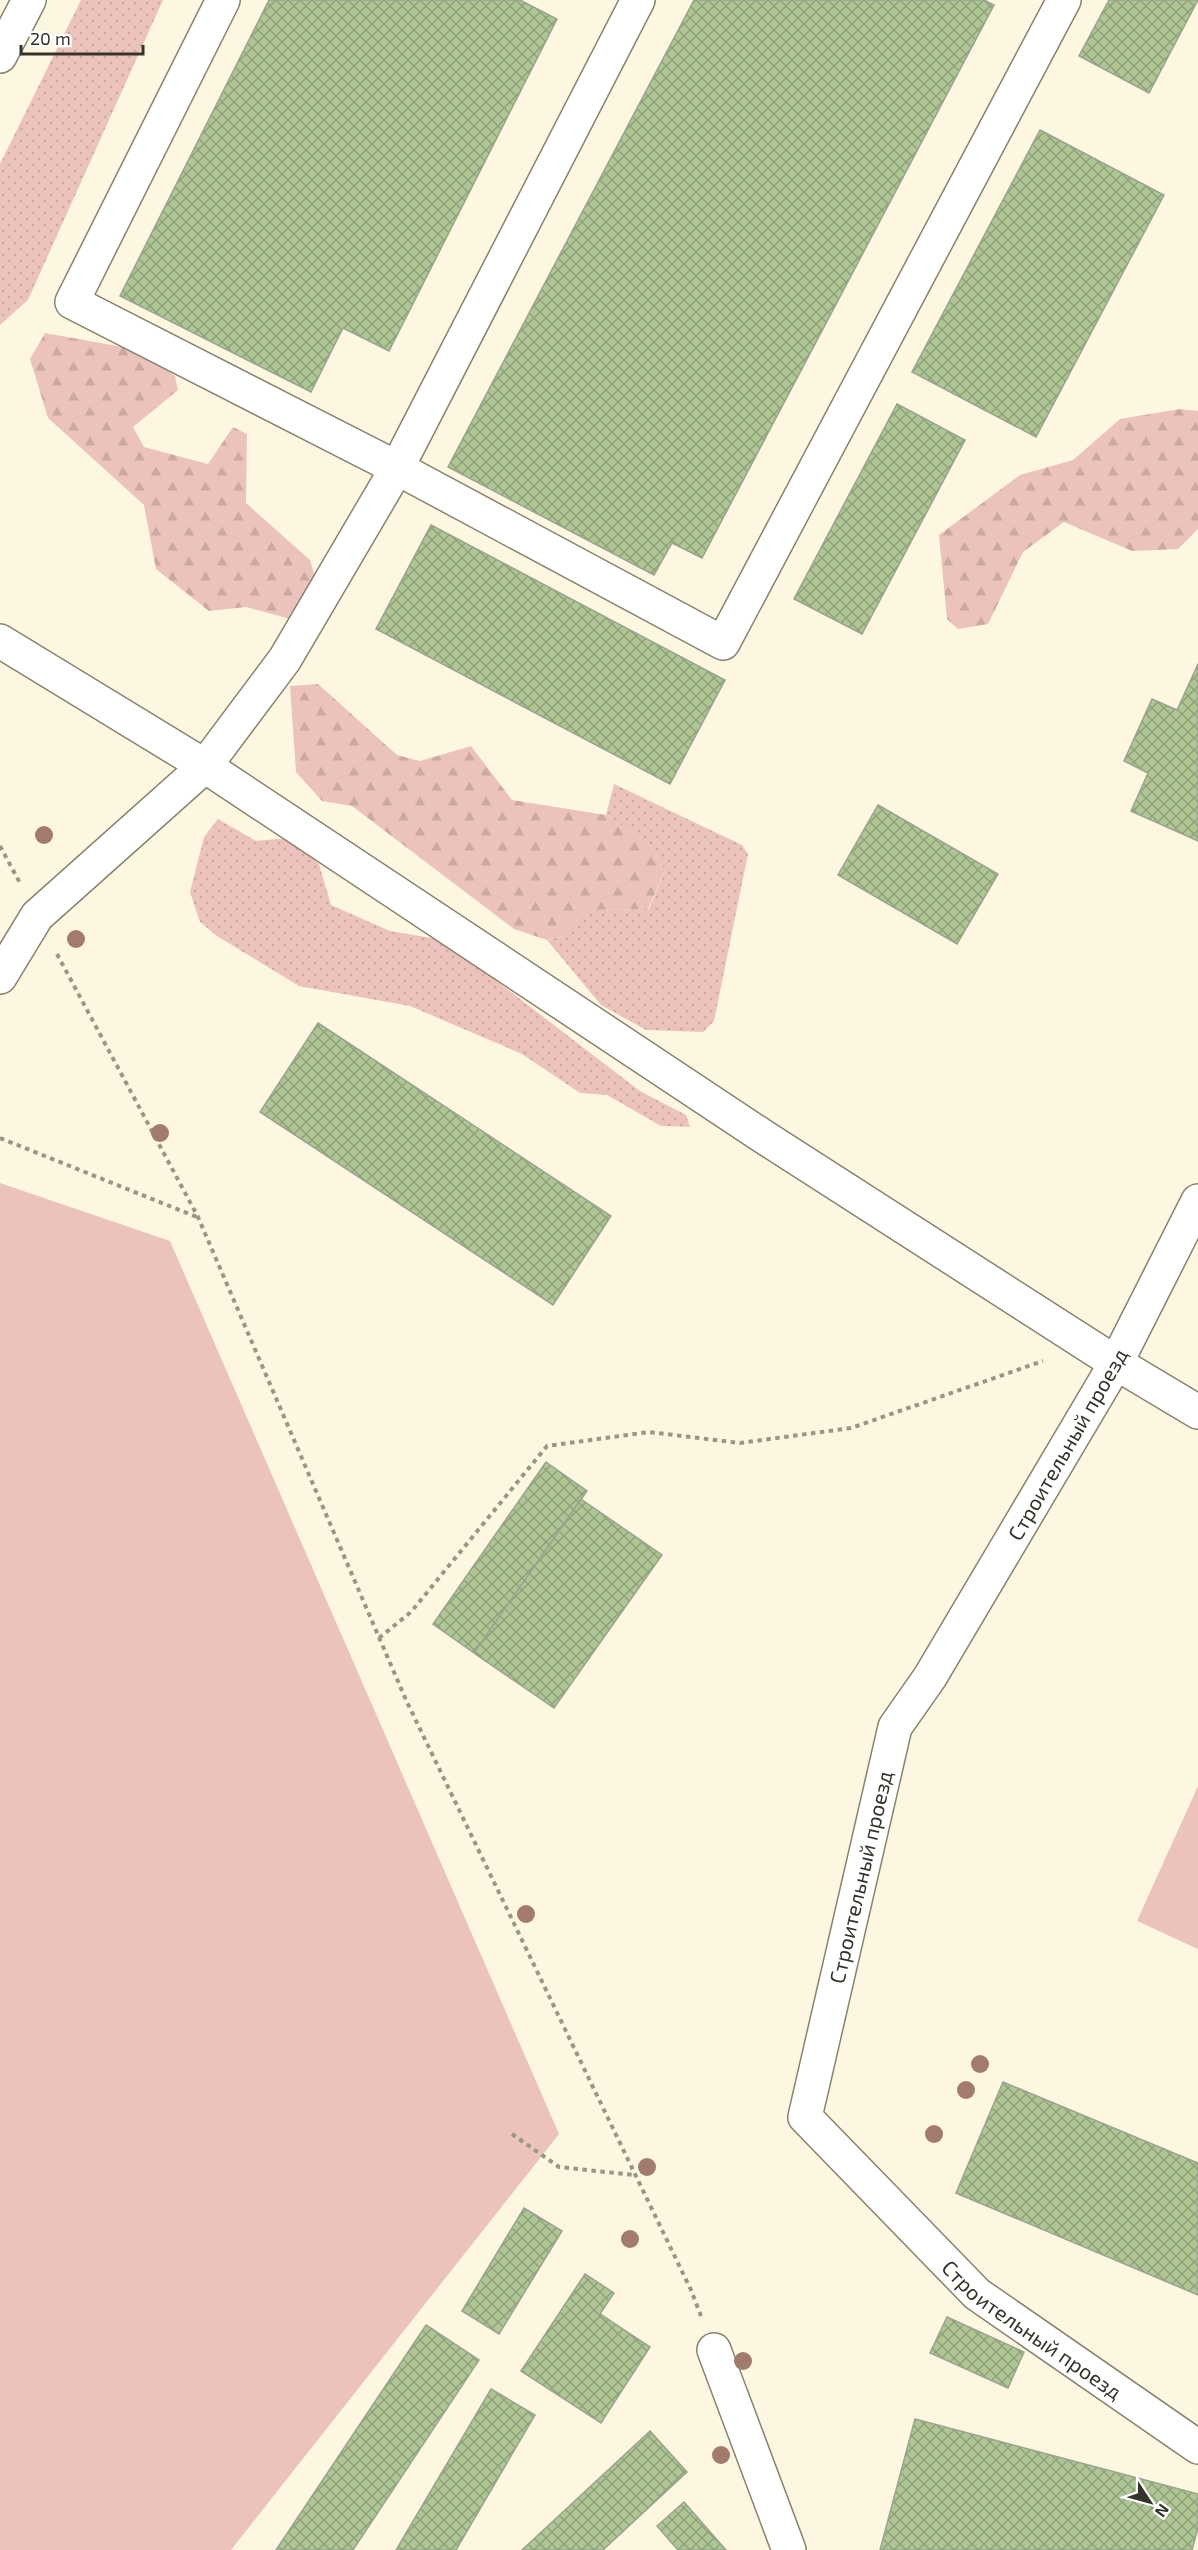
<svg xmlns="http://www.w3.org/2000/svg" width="1198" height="2550" font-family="'Exo 2',sans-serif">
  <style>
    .grass { fill: url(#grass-dots) }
    .forest { fill: url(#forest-firs) }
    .garden { fill: #ecc3bc }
    .building { fill: url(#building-cross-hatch); stroke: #9aa390; stroke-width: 1.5 }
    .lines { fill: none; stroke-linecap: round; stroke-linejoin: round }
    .minor-casing { stroke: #88826f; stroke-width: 36 }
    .path { stroke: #9a9686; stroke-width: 4; stroke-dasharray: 4.5 4.5; stroke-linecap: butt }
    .minor { stroke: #fff; stroke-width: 33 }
    .tree { fill: #a37a6e }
    .labels { text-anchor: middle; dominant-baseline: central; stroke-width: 5; stroke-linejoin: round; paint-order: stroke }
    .street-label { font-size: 21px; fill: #35332a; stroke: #fff }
  </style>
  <defs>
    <pattern id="grass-dots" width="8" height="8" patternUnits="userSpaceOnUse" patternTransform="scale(1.5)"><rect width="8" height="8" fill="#ecc3bc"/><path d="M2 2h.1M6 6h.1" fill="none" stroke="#cba8a2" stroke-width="1.8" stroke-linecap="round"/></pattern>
    <pattern id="forest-firs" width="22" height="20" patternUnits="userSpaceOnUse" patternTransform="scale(1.5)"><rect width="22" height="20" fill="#ecc3bc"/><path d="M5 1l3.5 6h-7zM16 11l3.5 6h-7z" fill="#cba8a2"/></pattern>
    <pattern id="building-cross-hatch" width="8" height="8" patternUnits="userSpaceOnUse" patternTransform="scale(1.5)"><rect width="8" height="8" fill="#aec594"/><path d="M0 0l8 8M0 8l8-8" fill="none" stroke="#8ea179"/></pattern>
  </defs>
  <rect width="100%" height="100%" fill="#fdf7e1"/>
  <!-- grass -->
  <path class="grass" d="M81,0H163L28,300L0,325V164Z
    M614,784L742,845L748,854L714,1021L703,1032L646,1030L601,1005L547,940L564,936L585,910L649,909L665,871L651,846L606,815Z
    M218,819L256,841L288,838L319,864L331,905L390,931L443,940L640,1091L686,1115L690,1127L661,1126L607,1095L580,1093L522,1054L410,1006L299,986L217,936L200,922L190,892L204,837Z"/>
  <!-- forest -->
  <path class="forest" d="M45,333L139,350L175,376L178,390L133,427L144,447L208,464L233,427L247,434L246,503L310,560L326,615L317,626L246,607L209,611L156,569L144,505L48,418L30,359Z
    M1180,409L1198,411V529L1178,549L1132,551L1064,522L1023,552L988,624L958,629L947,619L939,535L1020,475L1073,460L1120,419Z
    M318,684L397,755L420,761L471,746L512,800L606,815L651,846L665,871L648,909L585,910L564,936L547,940L514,929L352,806L322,801L296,772L290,686Z"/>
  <!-- garden -->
  <path class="garden" d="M0,1183L170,1241L559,2134L231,2550H0Z
    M1198,1786V1949L1137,1921Z"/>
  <!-- building -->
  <path class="building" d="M269,0H520L557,19L389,351L343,328L311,392L120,296Z
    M694,0H984L994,5L702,558L672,543L654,575L448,467Z
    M1109,0H1198L1149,93L1079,56Z
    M1040,130L1164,195L1036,437L912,372Z
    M897,404L965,440L862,634L794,599Z
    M431,525L725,680L670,784L376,629Z
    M1198,664V841L1131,811L1148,773L1124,761L1152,699L1177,710Z
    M878,805L998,874L957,944L838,875Z
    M318,1023L611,1216L553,1305L260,1112Z
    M546,1462L587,1491L474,1653L433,1624Z
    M581,1499L662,1555L554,1708L474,1653Z
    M1003,2082L1198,2163V2295L956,2193Z
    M524,2208L562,2231L499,2334L462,2311Z
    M585,2274L614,2293L600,2314L650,2347L601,2423L521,2371Z
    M947,2317L1024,2352L1008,2388L930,2353Z
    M426,2325L479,2360L353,2550H276Z
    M491,2389L535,2415L456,2550H396Z
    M915,2419L1198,2494V2528L1192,2550H880Z
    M650,2431L687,2472L603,2550H522Z
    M684,2502L726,2550H678L657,2526Z"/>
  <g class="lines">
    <!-- minor casing -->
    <g class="minor-casing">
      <g id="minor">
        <path d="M223,0L72,302L397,468L723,643L1064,0"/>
        <path d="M0,56L29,0"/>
        <path d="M0,641L205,766L764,1137L1116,1363L1198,1412"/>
        <path d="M0,977L37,916L205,766L285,659L397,468L638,0"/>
        <path id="s1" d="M1198,1201L1116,1363L930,1677L895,1727L805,2117L977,2294L1198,2447"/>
        <path d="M714,2350L789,2550"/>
      </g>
    </g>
    <!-- path -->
    <path class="path" d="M0,846L20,883
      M57,954L198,1217L406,1700L691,2290L701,2316
      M0,1138L197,1217
      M379,1638L411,1612L547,1446L649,1432L740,1443L851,1428L1043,1361
      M512,2134L559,2167L634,2175"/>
    <!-- minor -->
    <use href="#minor" class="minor"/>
  </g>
  <!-- trees -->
  <g class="tree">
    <circle cx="44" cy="835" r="9"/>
    <circle cx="76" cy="939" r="9"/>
    <circle cx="160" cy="1133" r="9"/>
    <circle cx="526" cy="1914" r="9"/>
    <circle cx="980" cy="2064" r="9"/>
    <circle cx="966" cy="2090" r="9"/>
    <circle cx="934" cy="2134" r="9"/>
    <circle cx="647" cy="2167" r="9"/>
    <circle cx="630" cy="2239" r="9"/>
    <circle cx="743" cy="2361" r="9"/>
    <circle cx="721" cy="2455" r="9"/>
  </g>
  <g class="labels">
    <!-- street labels -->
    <g class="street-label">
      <text transform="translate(1067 1444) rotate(-60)">Строительный проезд</text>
      <text transform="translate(860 1877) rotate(-77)">Строительный проезд</text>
      <text stroke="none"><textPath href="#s1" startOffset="1320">Строительный проезд</textPath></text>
    </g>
  </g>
  <!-- north arrow -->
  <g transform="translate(1150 2502) rotate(126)" stroke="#ffffff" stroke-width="4.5" paint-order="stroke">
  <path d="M0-4.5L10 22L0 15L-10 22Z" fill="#35332a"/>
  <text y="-9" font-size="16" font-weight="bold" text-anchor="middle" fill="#35332a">N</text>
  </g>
  <!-- scale -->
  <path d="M21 45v9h122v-9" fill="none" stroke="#35332a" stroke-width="3"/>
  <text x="30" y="45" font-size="18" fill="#35332a" stroke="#ffffff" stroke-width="4.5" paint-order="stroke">20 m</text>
</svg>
